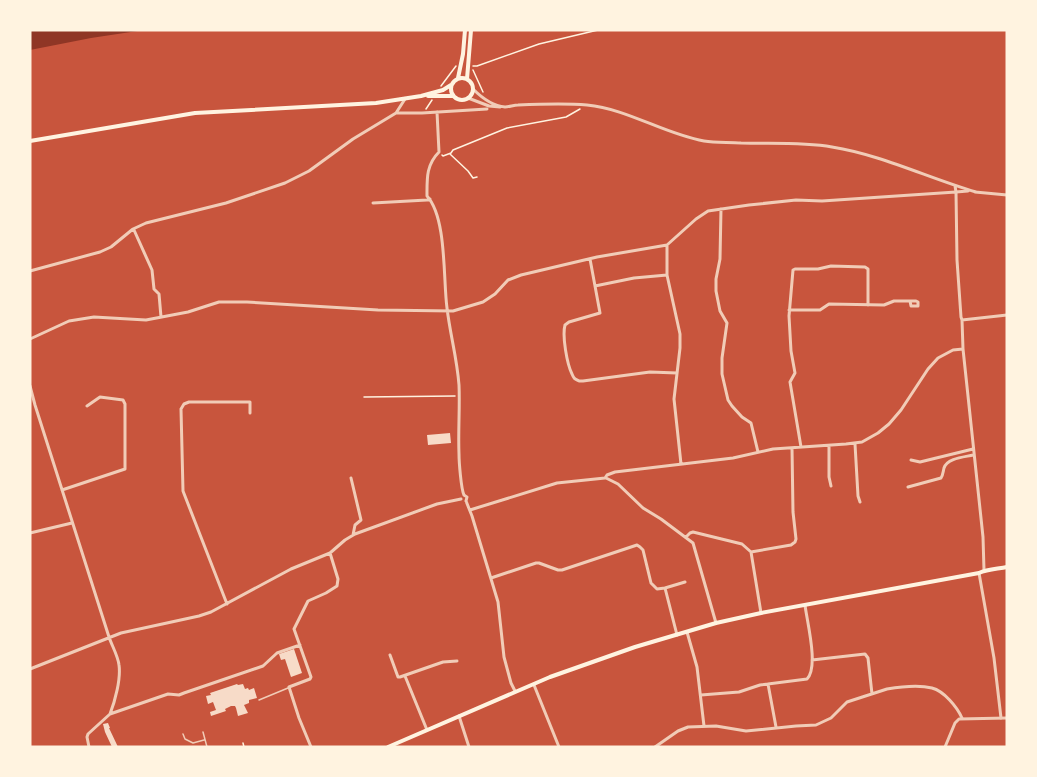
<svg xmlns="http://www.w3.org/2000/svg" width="1037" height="777" font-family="'Varela Round',sans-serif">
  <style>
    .water { fill: #8f3625 }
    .building { fill: #f7dbc8 }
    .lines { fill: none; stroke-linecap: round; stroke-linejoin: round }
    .path { stroke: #fff3e0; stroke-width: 1.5 }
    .service { stroke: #f1ccb7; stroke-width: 1.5 }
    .minor { stroke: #f1ccb7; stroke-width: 3 }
    .tertiary { stroke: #f1ccb7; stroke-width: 3 }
    .secondary { stroke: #fff3e0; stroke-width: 4 }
  </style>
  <rect width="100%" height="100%" fill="#c8553d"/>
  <!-- water -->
  <path class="water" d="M30,30H144L91,38L30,50Z"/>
  <!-- building -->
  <path class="building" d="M450,433L451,443L428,445L427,435Z
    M294,649L302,673L291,677L285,659L281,660L279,654Z
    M237,684L238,685L243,684L245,689L248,688L249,690L254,688L257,698L249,700V703L244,705L248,713L238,716L236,708L235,706H231L225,709L226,711L211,716L210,712L216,710L213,702L208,704L206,696L211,695L210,693Z
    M108,723L110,728H109L118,747H112L105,732L103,724Z"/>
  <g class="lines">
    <!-- path -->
    <path class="path" d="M473,66H477L539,44L598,30
      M473,70L483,92
      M441,86L456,66
      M426,109L432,100
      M450,154L468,171L473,178L477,177
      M442,155L443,156L451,153L453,150L507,128L566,117L580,109
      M364,397L455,396
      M243,743L244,747"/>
    <!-- service -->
    <path class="service" d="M259,700L288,688
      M203,732L207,747
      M183,734L185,739L193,743L204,740"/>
    <!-- minor -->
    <path class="minor" d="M437,112L439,152C426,165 427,179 427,196C447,218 443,279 447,308C450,334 457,358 459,385C460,408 458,431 459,454C459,461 461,489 464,495C465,496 466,496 467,497L466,501
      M396,113H422L487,109
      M373,203L427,200L430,199
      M721,209L720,259L716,279V291L720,311L727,323L722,358V374L728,400L732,406L742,417L751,423L758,452
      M134,230L152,270L154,289L159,294L161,317
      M667,245V275L680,334V348L674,399L681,464
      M590,259L600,313L569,322L565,325C562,336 567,364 572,374C574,379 575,379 579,381H583L650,372L677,373
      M30,271L100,252L111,247L133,229L146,223L226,203L285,183L309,171L353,139L396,113L405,99
      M595,286L634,278L667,275
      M789,310H820L829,304L884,305L894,301H916L918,302V306H911L910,301
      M962,320L1007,315
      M30,339L69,321L94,317L146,320L188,312L219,302H247L378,310L453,311L483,302L495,294L508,280L521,275L597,257L667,245L696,219L708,211L749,205L796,200L822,201L956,192L957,260L961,317L962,320L963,349L983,537L984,570
      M30,386L35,405L109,637C112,646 118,656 119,665C121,679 115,701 110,714L88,734L87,737L89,747
      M855,444L858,496L860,502
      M829,446V477L831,486
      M801,447L790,382L795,373L791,351L789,316L793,270L795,269H818L831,266L865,267L868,269V305
      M911,460L920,462L973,449
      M351,478L361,520L355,525L353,535
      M606,478L618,484L643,508L661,519L693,543L716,623
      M908,487L941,478C943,475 943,472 944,468C947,458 965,457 973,455
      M62,490L125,469V404L123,400L100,397L87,406
      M466,501L472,516L498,602L504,657L511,683L515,691
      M470,510L557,483L605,478L607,475L615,472L733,458L773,449L846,444L862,442L878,433L889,424L901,410L928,369L938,358L953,350L963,349
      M30,533L72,523
      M686,537L690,533L693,532L742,544L751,552L761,613
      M751,552L791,545L795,542L796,539L793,512L792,448
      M979,573L994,658L1001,718
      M491,578L536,563H539L558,570H562L637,545L640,547L643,550L651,583L657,589L665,588
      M227,604L183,491L181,409L184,404L189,402H250V413
      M687,632L697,667L704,726
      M677,635L665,588L685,582
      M390,655L398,677H400L443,662L457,661
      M812,660L865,654L868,658L872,694
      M30,669L121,633L199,616L211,612L291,569L330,553L345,540L355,534L437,504L461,499
      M405,676L427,730
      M768,684L776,727
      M534,685L559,747
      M701,695L739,692L760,685L807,679C819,667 807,622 805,605
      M110,714L168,694L179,695L184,693L263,666L277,653L300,645
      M459,716L469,747
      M311,747L299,718L289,687L310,679L311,677L294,629L308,601L326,593L337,586L338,579L330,553
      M655,747L678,731L688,727L716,726L746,731L796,726L816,725L831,718L847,702L887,689C899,687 920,685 932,688C944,691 957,707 962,718"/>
    <!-- tertiary -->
    <path class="tertiary" d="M473,89C481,97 493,106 505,107C509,107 514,105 518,105C541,104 564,103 587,105C628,109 664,134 704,141C716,143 729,142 741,143C771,144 802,142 832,147C882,155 928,178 976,192
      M468,98L489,106L500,107
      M955,186L956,192L968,191
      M975,192L1007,195
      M945,747L955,723L959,719L1007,718"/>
    <!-- secondary -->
    <path class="secondary" d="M451 89a11 11 0 1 1 22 0a11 11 0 1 1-22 0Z
      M458,78L463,54L465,30
      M467,79L471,30
      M428,96H453
      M30,141L195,113L376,103L421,96L443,90L451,85
      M388,747L550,677L635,647L716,623L761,613L979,573C988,569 998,569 1007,567"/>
  </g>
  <!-- border -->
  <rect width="1037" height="777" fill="none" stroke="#fff3e0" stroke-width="63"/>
</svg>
